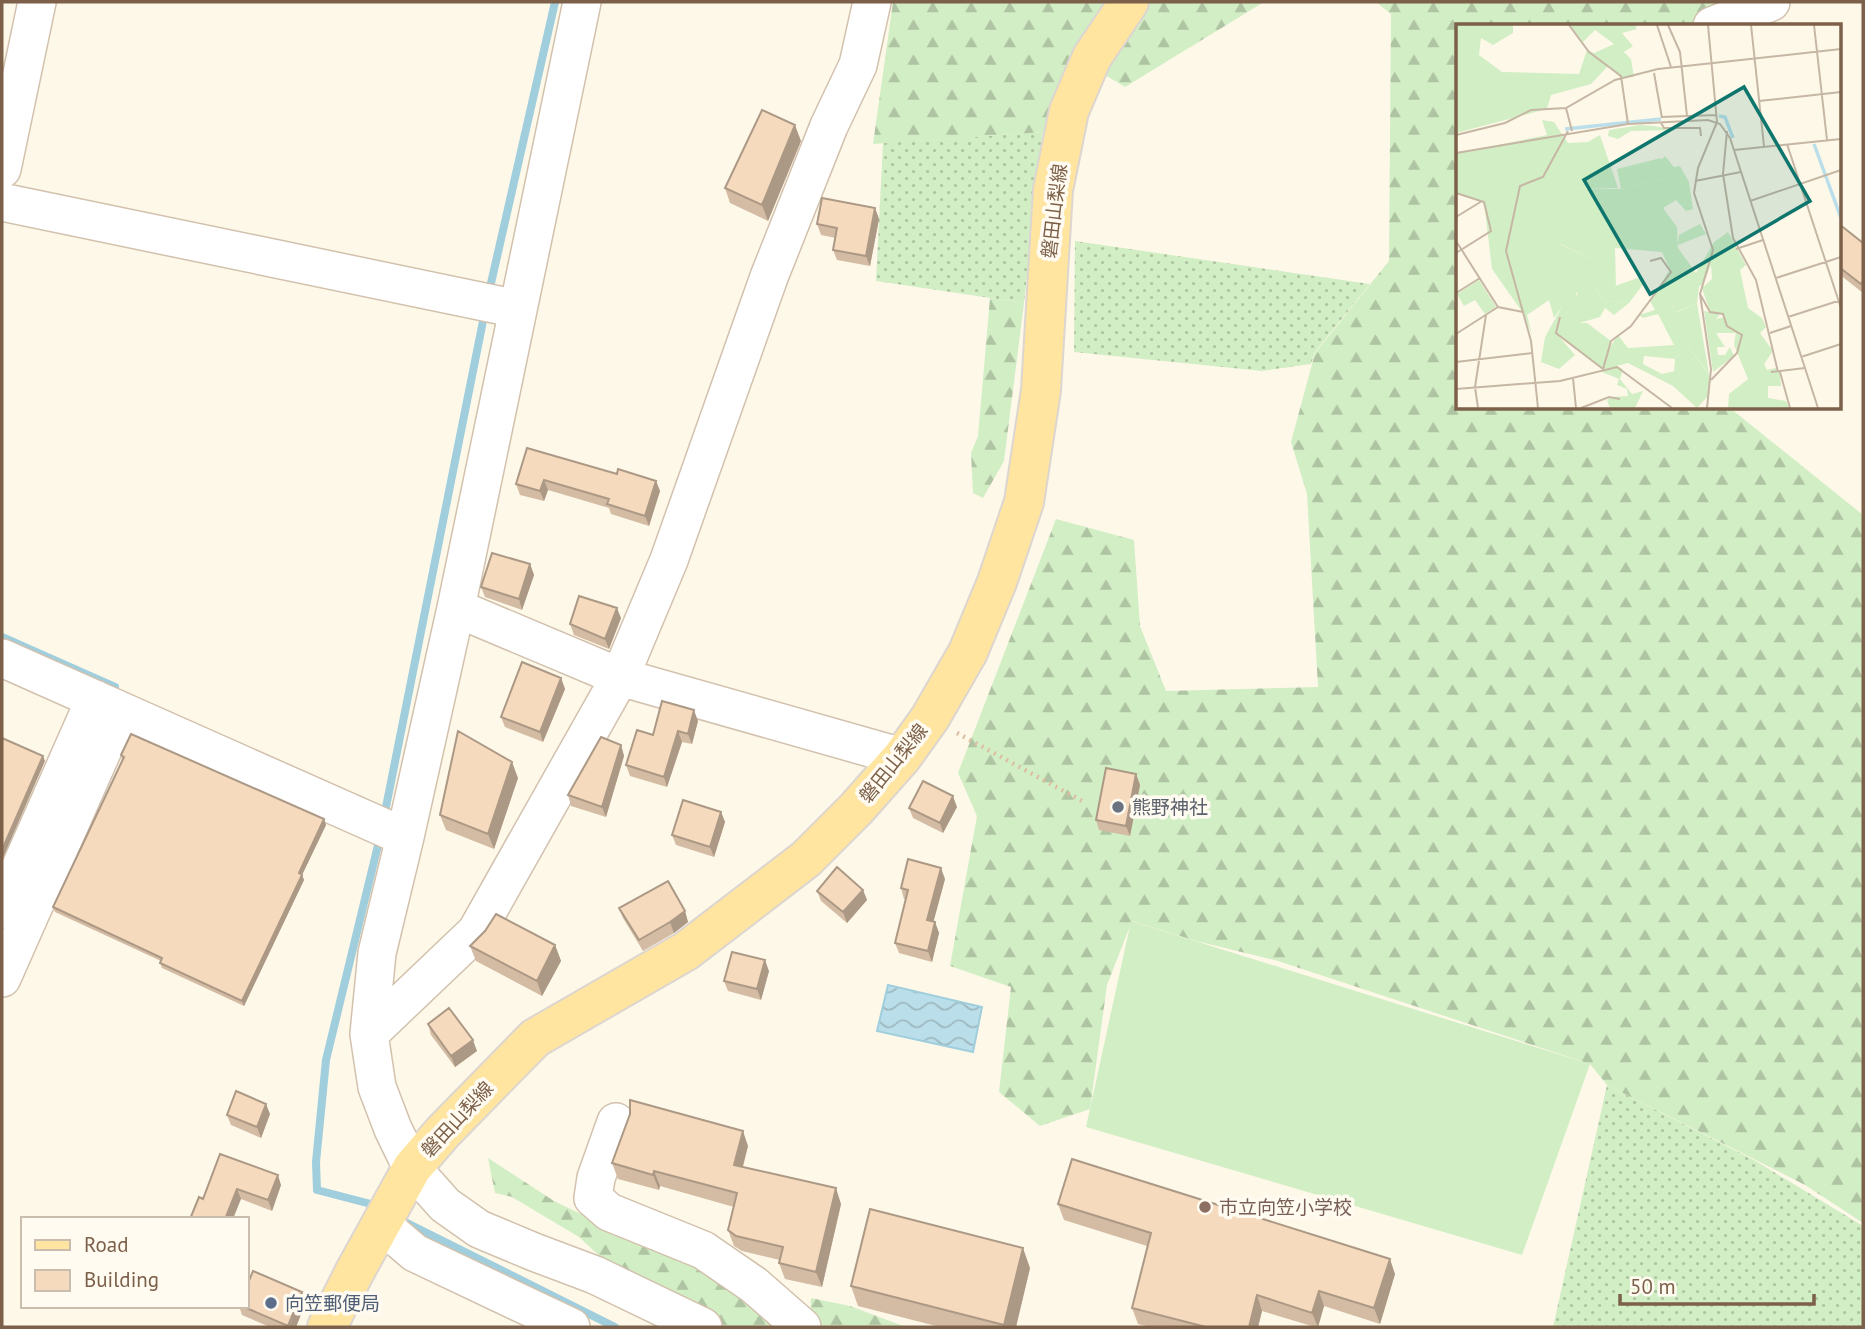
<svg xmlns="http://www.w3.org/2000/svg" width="1865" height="1329" font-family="'PT Sans','Noto Sans JP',sans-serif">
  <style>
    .grass { fill: url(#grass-dots) }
    .forest { fill: url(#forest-firs) }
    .pitch { fill: #d2eec5 }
    .water { fill: url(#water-waves); stroke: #a0cedd; stroke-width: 2 }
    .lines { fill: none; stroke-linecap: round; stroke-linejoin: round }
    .stream { stroke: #a0cedd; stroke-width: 8 }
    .minor-casing { stroke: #d2c1ad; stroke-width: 40 }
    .major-casing { stroke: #ddd6d0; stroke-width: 42 }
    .path { stroke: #dcbda0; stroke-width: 4.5; stroke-dasharray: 2 5; stroke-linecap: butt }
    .minor { stroke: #fff; stroke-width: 37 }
    .major { stroke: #ffe59f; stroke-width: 38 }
    .wall { fill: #d4bba3 }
    .shaded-wall { fill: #ac9985 }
    .building { fill: #f6dabe; stroke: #ac9985; stroke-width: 2 }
    .worship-dot { fill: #6b7280; stroke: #fffbf1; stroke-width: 2.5 }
    .education-dot { fill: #8d6e63; stroke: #fffbf1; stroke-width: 2.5 }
    .service-dot { fill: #5c6f8a; stroke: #fffbf1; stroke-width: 2.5 }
    .labels { text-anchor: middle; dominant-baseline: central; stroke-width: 7; stroke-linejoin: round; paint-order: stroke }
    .street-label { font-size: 19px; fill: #7c6049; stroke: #fffbf1 }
    .worship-label { font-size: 19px; fill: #5b616d; stroke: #fffbf1; text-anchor: start }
    .education-label { font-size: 19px; fill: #785e54; stroke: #fffbf1; text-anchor: start }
    .service-label { font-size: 19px; fill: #4e5e75; stroke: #fffbf1; text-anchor: start }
    .inset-river { fill: none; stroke: #bbdfea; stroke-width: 3.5 }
    .inset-road { fill: none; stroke: #c6b6a4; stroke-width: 2 }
    .view { fill: #0f766e; fill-opacity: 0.15; stroke: #0f766e; stroke-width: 3.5 }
    .inset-edge { fill: none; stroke: #7c6049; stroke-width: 3.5 }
  </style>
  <defs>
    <pattern id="grass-dots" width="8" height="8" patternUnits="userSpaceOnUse" patternTransform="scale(1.75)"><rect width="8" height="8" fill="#d2eec5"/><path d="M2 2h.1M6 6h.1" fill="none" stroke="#afc4a2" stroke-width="1.8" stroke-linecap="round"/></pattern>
    <pattern id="forest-firs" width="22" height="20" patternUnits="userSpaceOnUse" patternTransform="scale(1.75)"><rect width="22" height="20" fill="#d2eec5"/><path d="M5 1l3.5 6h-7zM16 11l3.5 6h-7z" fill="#afc4a2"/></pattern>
    <pattern id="water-waves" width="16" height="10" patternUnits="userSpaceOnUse" patternTransform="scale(1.75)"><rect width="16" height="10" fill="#bbdfea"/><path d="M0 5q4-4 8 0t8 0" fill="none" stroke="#9db8c0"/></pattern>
  </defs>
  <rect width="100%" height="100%" fill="#fef8e9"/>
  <!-- grass -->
  <path class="grass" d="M1043,132L1024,303L876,281L883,143Z
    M1075,241L1370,284L1315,352L1311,364L1262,371L1074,352Z
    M1607,1085L1754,1160L1863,1226V1327H1553Z"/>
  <!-- forest -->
  <path class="forest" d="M893,2H1264L1125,87L1092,67L1043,132L873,144Z
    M1376,2H1771L1707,26H1457V408H1730L1863,515V1223L1805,1185L1607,1085L1590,1064L1278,961L1196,941L1132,921L1107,985L1090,1109L1040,1126L999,1092L1011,987L950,966L977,816L958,773L1056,519L1134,540L1140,626L1166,691L1318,687L1307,494L1291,442L1315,353L1389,261L1391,14Z
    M990,298L1024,303L1004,461L983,498L973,493L971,453L978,436Z
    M488,1158L554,1201L612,1229L673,1251L787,1327H725L646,1299L579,1237L512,1197L495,1193Z
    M811,1298L850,1306L906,1327H826L810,1320Z"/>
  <!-- pitch -->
  <path class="pitch" d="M1131,921L1590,1064L1522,1255L1086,1127Z"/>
  <!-- water -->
  <path class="water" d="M888,985L982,1007L973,1052L877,1031Z"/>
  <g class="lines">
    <!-- stream -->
    <path class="stream" d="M489,292L555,2
      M2,637L115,687L111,698
      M384,817L485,311
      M378,1208L367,1203L317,1190L316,1162L326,1060L380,837
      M399,1219L615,1327"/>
    <!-- minor casing -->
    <g class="minor-casing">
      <path id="minor" d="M582,2L456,608L405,837L377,953L369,1034L377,1087L393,1129L412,1168L445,1205L479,1229L534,1252L595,1275L703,1327
        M1712,26L1771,2
        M2,169L37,2
        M2,202L518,309
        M456,608L620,677L902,757
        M2,658L405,837
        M2,909L95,699
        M2,978L120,711
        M369,1034L476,932L620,677L669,560L769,277L829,126L858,65L872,2
        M616,1122L596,1178L593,1198L609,1212L703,1250L754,1285L802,1327
        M381,1224L415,1253L571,1327"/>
    </g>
    <!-- major casing -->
    <g class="major-casing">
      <path id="major" d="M327,1327L354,1273L412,1168L443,1132L535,1038L686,951L806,859L856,809L902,757L930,718L968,652L997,582L1024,502L1041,390L1053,190L1069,111L1092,57L1129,2"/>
    </g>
    <!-- path -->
    <path class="path" d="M957,733L1082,801"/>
    <!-- minor -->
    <use href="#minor" class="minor"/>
    <!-- major -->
    <use href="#major" class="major"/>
  </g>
  <!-- wall -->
  <path class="wall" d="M801,141L768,221L730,203L725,188Z
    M875,208L879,219L870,266L837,260L833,250L836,238L821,235L817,224Z
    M1839,224L1863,243V293L1839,274Z
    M527,448L617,474L656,481L660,491L649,526L611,514L609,508L548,490L544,501L520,495L516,484Z
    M530,564L534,575L522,610L485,597L481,587Z
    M621,618L609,649L574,635L570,624Z
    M561,678L565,689L543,742L505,727L501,717Z
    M698,721L692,744L682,742L667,787L630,776L626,765L653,735Z
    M621,745L624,756L606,817L571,806L568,795Z
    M121,755L324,819L326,825L302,875L304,880L244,1006L162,968L160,963L161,961L55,912L53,907L122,760Z
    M1136,774L1140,785L1130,836L1099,830L1096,820Z
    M518,778L494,849L446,830L440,815Z
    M957,807L943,833L913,818L909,808Z
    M721,812L725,822L714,857L676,845L672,835Z
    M945,879L933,922H935L939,933L932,962L899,953L895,943L906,899H904L901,888Z
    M863,890L867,900L847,923L821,901L817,891Z
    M619,908L685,911L688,922L674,933L643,951L623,918Z
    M555,945L561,961L542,996L476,961L470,946Z
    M769,971L761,1000L728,991L724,981Z
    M428,1024L477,1051L455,1067L431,1035Z
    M270,1114L261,1138L231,1125L227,1115Z
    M748,1146L743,1167L841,1204L822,1287L785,1279L779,1263L780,1260L742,1251L734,1246L728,1230L734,1207L660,1186L659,1190L618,1179L612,1163Z
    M220,1154L281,1185L272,1211L241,1199H203Z
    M1058,1204L1395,1274L1380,1324L1324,1306L1318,1327H1315L1262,1311L1258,1327H1151L1138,1324L1132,1308L1147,1246L1064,1220Z
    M1030,1268L1016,1327H940L858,1306L851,1286Z
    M306,1302L296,1327H270L242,1315L239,1306Z"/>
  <!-- shaded-wall -->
  <path class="shaded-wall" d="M795,125L801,141L768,221L762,205Z
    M875,208L879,219L870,266L866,256Z
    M544,480L548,490L544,501L540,491Z
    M656,481L660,491L649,526L645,516Z
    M530,564L534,575L522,610L519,599Z
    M617,608L621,618L609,649L605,639Z
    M561,678L565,689L543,742L540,732Z
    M694,710L698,721L692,744L688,734Z
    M678,731L682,742L667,787L664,777Z
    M621,745L624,756L606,817L602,807Z
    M43,756L45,761L2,860V850Z
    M512,762L518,778L494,849L488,834Z
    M1136,774L1140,785L1130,836L1126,826Z
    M953,796L957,807L943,833L940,823Z
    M721,812L725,822L714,857L710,847Z
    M324,819L326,825L302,875L304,880L244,1006L242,1001L299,873Z
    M941,868L945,879L931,931L927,920Z
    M863,890L867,900L847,923L843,912Z
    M685,911L688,922L674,933L670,922Z
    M935,922L939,933L932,962L928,951Z
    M555,945L561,961L542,996L537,981Z
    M765,960L769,971L761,1000L757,989Z
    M473,1040L477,1051L455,1067L451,1056Z
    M266,1104L270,1114L261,1138L257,1127Z
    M743,1131L748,1146L739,1180L734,1165Z
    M654,1171L660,1186L659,1190L653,1175Z
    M278,1175L281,1185L272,1211L268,1200Z
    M836,1188L841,1204L822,1287L816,1272Z
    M237,1189L241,1199L233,1219H225Z
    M1023,1248L1030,1268L1016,1327H1005L1004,1325Z
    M1390,1259L1395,1274L1380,1324L1374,1308Z
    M1319,1291L1324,1306L1318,1327L1312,1313Z
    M302,1292L306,1302L296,1327H289Z
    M1257,1295L1262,1311L1258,1327H1249Z"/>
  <!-- building -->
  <path class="building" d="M762,110L795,125L762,205L725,188Z
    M822,198L875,208L866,256L833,250L837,228L817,224Z
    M1839,224L1863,243V281L1861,284L1839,267Z
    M527,448L617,474L618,469L656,481L645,516L607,504L609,499L544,480L540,491L516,484Z
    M492,553L530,564L519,599L481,587Z
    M579,596L617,608L605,639L570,624Z
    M522,662L561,678L540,732L501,717Z
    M662,701L694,710L688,734L678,731L664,777L626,765L637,730L653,735Z
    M458,731L512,762L488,834L440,815Z
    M131,734L324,819L299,873L302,875L242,1001L160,963L162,958L53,907L124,757L121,755Z
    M601,737L621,745L602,807L568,795Z
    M2,738L43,756L2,850Z
    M1106,768L1136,774L1126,826L1096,820Z
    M923,781L953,796L940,823L909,808Z
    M683,800L721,812L710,847L672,835Z
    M908,859L941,868L927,920L935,922L928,951L895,943L908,890L901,888Z
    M837,867L863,890L843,912L817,891Z
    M668,881L685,911L670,922L639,940L619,908Z
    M496,914L555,945L537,981L470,946L485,931Z
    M732,952L765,960L757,989L724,981Z
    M449,1008L473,1040L451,1056L428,1024Z
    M236,1091L266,1104L257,1127L227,1115Z
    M630,1100L743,1131L734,1165L836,1188L816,1272L779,1263L783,1247L736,1236L728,1230L737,1193L654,1171L653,1175L612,1163L630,1114Z
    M220,1154L278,1175L268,1200L237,1189L225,1219H190L199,1197L203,1199Z
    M1072,1159L1390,1259L1374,1308L1319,1291L1312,1313L1257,1295L1249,1327H1206L1132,1308L1151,1233L1058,1204Z
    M870,1209L1023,1248L1004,1325L851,1286Z
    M253,1271L302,1292L288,1326L242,1306H247V1286Z"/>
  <!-- markers -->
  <circle class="worship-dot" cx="1118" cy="807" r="7"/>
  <circle class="education-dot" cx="1205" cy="1207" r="7"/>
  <circle class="service-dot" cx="271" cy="1303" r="7"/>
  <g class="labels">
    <!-- street labels -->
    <g class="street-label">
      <text transform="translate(1054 211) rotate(-83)">磐田山梨線</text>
      <text transform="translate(893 763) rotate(-51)">磐田山梨線</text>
      <text transform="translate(457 1119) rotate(-47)">磐田山梨線</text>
    </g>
    <!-- worship labels -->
    <g class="worship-label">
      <text x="1132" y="807">熊野神社</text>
    </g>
    <!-- education labels -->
    <g class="education-label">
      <text x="1219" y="1207">市立向笠小学校</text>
    </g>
    <!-- service labels -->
    <g class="service-label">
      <text x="285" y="1303">向笠郵便局</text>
    </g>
  </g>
  <!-- overview -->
  <g transform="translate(1456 24)">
    <rect width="385" height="385" fill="#fef8e9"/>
    <path d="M146,117L162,164H118L113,155L116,143ZM244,200L250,210L222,221L223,211ZM104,220L136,235L153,264L182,254L188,259L173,279L146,277L139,261L120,269L123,279L120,299H131L155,317L147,345L102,311L89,313L106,283L94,239V225ZM23,256L40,283L29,290L19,276L8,282L1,270ZM243,262L241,279L220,288L216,284L218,276ZM248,287L264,290L260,295L269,293L280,309H260L269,323H261L262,331H269L274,323L278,332L257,348ZM233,324L254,352L253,371L241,384L217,362L219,335Z" fill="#d2eec5"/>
    <path d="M0,1H57V9L37,21L25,14L23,31L46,48L123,50L131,26L138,29L158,20L139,6L127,18L114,1H179L181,5L166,9L177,22L168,28L175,35L178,53L165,54L152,42L135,60L95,71L91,85L0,109ZM86,96L98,98L112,119L132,118L144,111L146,117L118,142L114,155L118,164L165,165L211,154L205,136L209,132L218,143L224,142L233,158L237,185L230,187L220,176L207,184L221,203L222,224L240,249L258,218L272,208L290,241L284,246L292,284L306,294L310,303L304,309L317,327L308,340L311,346L320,344L324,349L325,362H312V374L330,377L333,384H272L273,370L292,355L278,321L280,307L271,302L267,290L254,288L246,264L256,255L255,241L247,260L218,277L216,283L221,288L241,279L253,350L233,324L219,335L188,332L187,340L206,350L219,347L217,362L172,339L160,342L167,345L164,355L176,370L187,367L179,384H154L151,376L155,373L172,372L171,365L161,361L163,355L146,348L147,334L162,311L172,324L218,321L202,290L187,294L183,291L199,286L194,277L214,245L206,228L159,224L160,261L153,265L136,235L105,220L94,225V239L103,246L108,262L106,283L98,294L93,276L71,291L76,311L67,289L36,245L28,178L0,169V129L91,111ZM184,101L198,102L220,106L175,107L162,115L152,112L153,106ZM127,252L139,261L146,277L173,279L158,291L149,284L144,293L120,300L122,255ZM100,309L119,331L103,345L85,338L89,313Z" fill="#d2eec5"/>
    <path d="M205,134L211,154L165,165L161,145Z" fill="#d2eec5"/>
    <path class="inset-river" d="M263,92L269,93L277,114M109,105L205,95M358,120L385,194"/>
    <path class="inset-road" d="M113,1L133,28L165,52L172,100M201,1L215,43M212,1L224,28L231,92M295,1L308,122M358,1L371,116M198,49L206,94M303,77L385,68M110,84L116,107M205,93L260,91M205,99L208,104H244L245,112M271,107L267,150L277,214L300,256L322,348M0,111L49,99L75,86L110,84L159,56L202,45L385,25M331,120L385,284M278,126L385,115M0,129L172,100L252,96L264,100L274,114L362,384M239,157L285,148M0,169L28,178L35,207L0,229M294,177L385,146M0,193L26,177M0,217L42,283L67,288M280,225L307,216M320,254L385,233M0,269L24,254M244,270L254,288L267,290L271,302L286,311L281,329L255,356M104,293L100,309L147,345M332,293L385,276M314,309L335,302M0,310L42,283M345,333L385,320M0,338L77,329M147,345L155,317L175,302L215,248L205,234L194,237M315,348L349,344M324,348L334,384M117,354L120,384M0,365L104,357L161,343L216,384M22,384L19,363L30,291M82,384L75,317L50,227L64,162L87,153L112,107M125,384L153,373L164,375M251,384L255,345L244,270L257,226L238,169L242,144L261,98L252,1"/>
    <path class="view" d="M288,63L354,177L194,270L128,156Z"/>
    <rect width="385" height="385" class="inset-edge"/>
  </g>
  <!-- border -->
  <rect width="1865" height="1329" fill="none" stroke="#7c6049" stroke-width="7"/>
  <!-- legend -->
  <rect x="21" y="1217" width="228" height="91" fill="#fffbf1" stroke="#cbbdae" stroke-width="2"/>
  <rect x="35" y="1240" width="35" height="10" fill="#ffe59f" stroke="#cbbdae" stroke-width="2"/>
  <text x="84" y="1252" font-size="21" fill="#7c6049">Road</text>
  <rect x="35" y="1270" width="35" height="21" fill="#f6dabe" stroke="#cbbdae" stroke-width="2"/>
  <text x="84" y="1287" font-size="21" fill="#7c6049">Building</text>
  <!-- scale -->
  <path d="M1620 1294v10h194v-10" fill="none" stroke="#7c6049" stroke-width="3.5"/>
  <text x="1630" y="1294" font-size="21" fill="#7c6049" stroke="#fffbf1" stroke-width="5" paint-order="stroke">50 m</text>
</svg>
